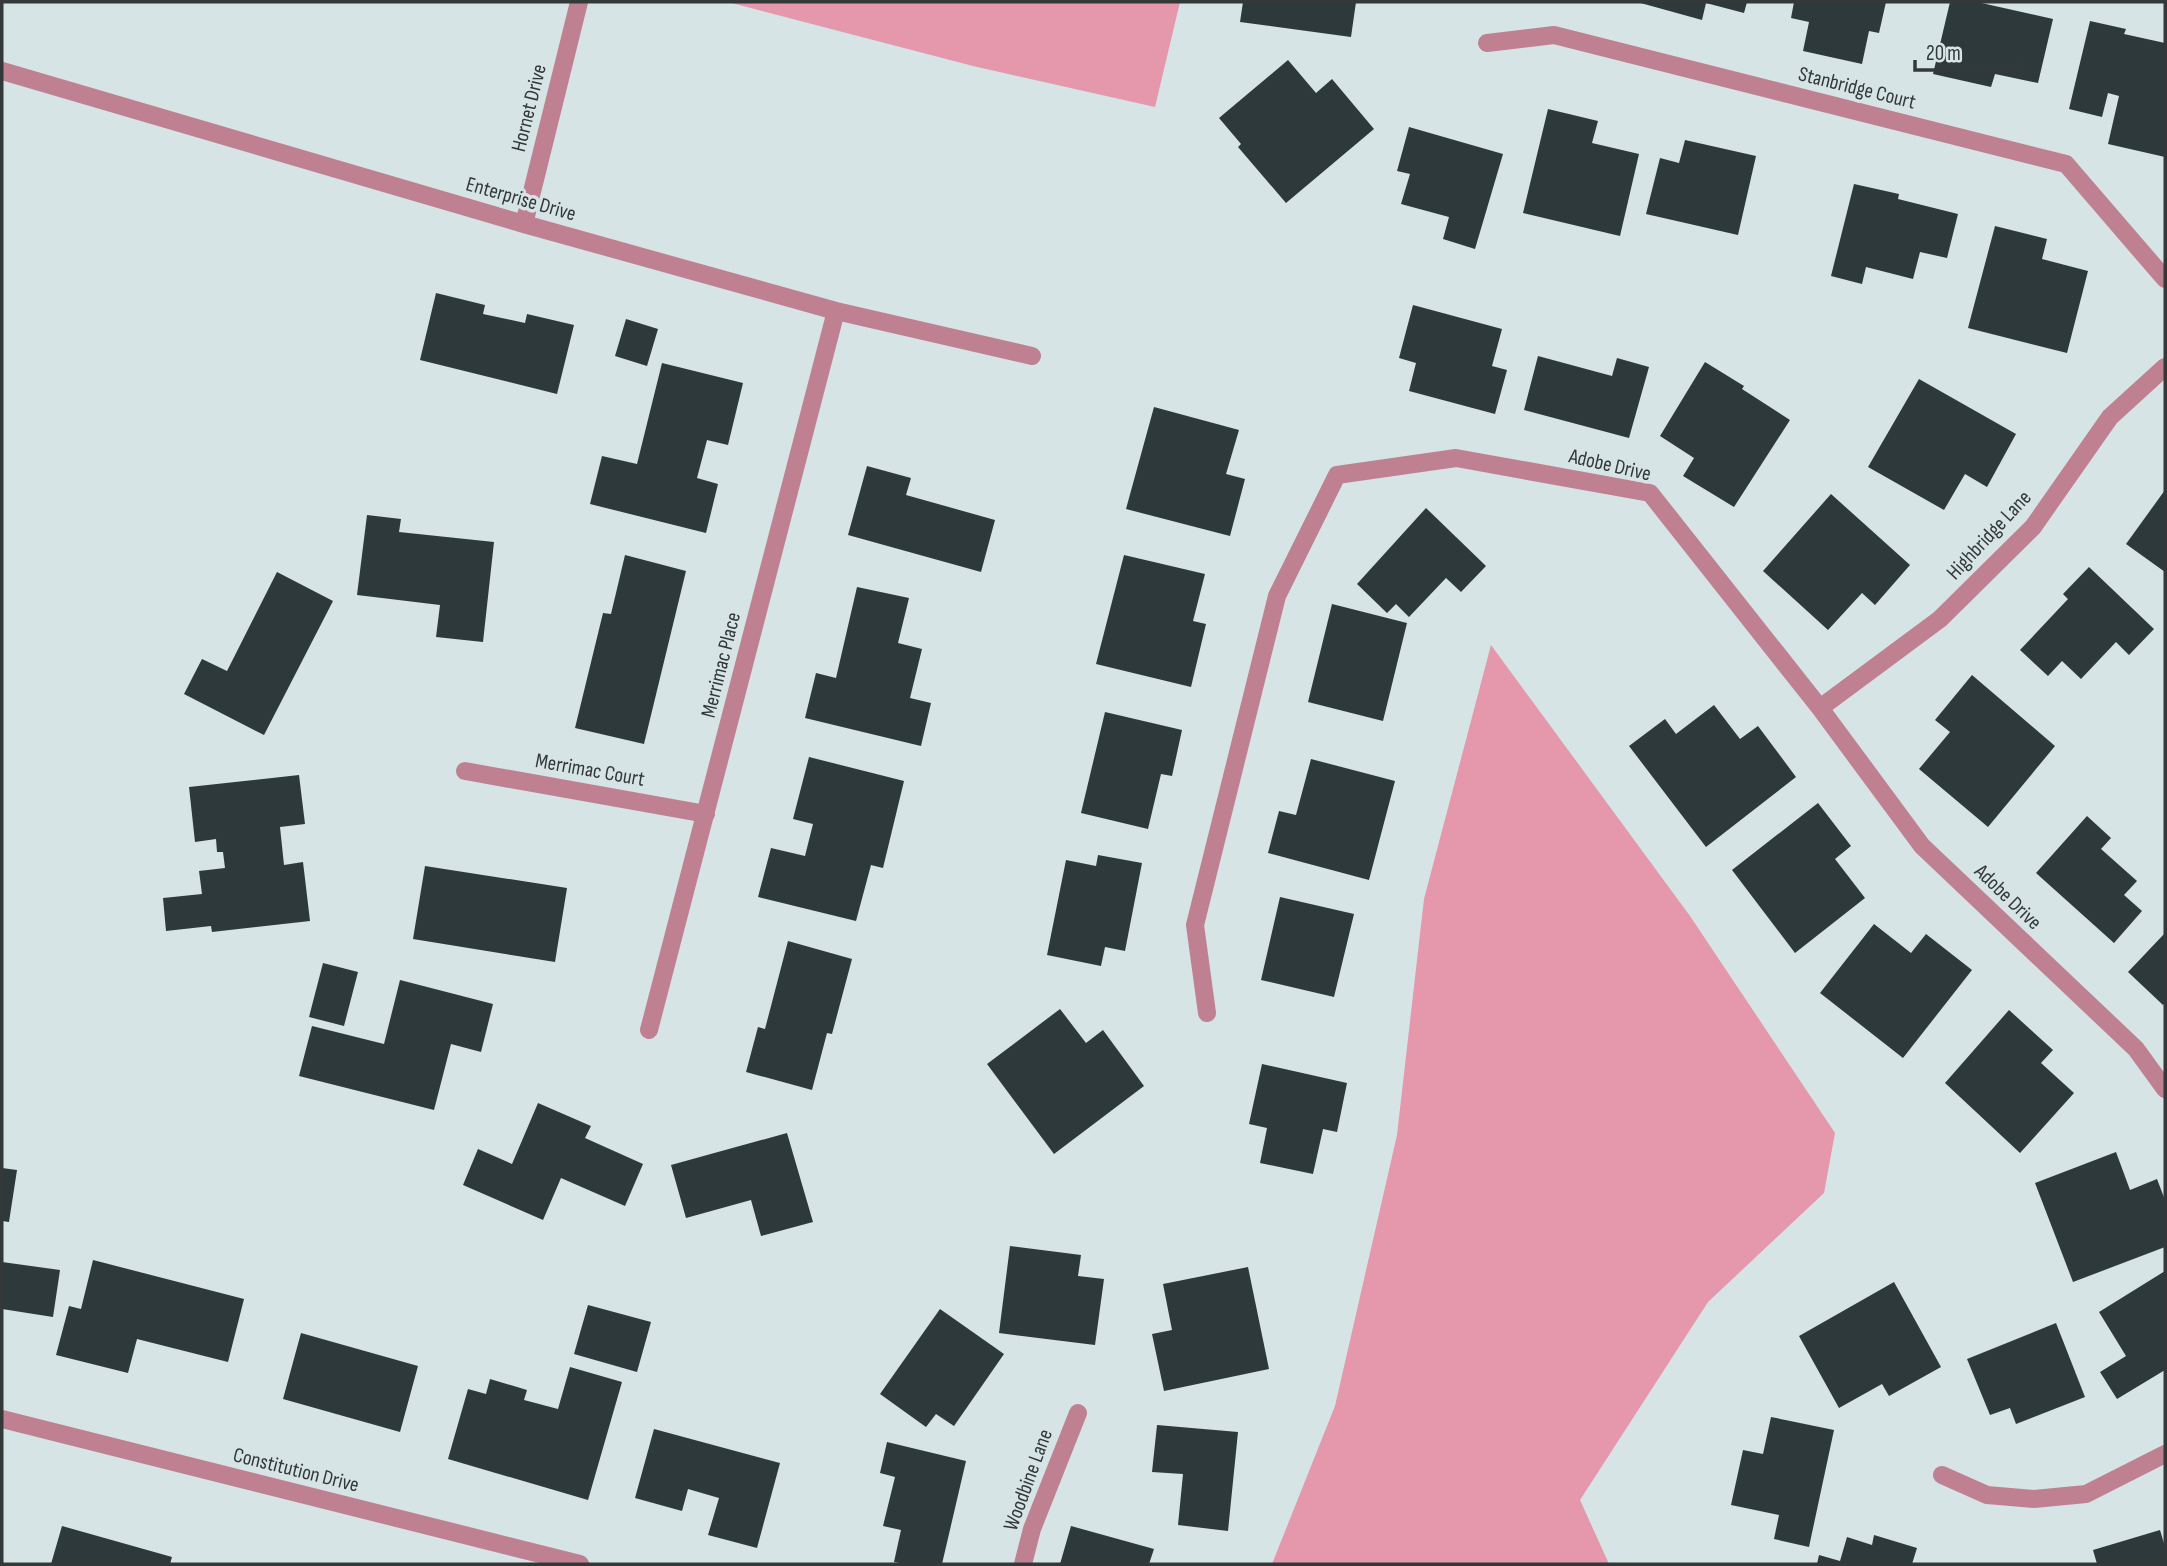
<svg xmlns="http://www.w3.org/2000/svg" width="2167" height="1566" font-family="'Sofia Sans Condensed',sans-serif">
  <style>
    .green { fill: #e597ac }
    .building { fill: #2e393b }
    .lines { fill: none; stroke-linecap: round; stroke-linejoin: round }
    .minor { stroke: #bf8192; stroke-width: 18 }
    .labels { text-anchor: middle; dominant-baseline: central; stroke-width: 7; stroke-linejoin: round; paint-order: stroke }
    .street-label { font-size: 21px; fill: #333839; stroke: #d6e4e6 }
  </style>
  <rect width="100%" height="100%" fill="#d6e4e6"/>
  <!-- green -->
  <path class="green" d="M728,2H1180L1155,107L973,66Z
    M1491,645L1690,916L1835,1133L1824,1193L1708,1302L1580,1500L1609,1564H1272L1335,1406L1397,1135L1424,899Z"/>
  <!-- building -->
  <path class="building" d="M1243,2H1356L1351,37L1240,22Z
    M1637,2H1747L1744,13L1706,3L1702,20Z
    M1794,2H1886L1879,33L1869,31L1862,64L1803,51L1809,22L1791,18Z
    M1950,2H1977L2053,19L2038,83L1995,74L1991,87L1933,74Z
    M2090,21L2126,29L2124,34L2165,43V157L2108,144L2119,96L2108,93L2102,117L2069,109Z
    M1288,60L1316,93L1332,79L1374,129L1286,203L1238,147L1241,144L1219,118Z
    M1548,109L1598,121L1592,143L1639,154L1620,236L1523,213Z
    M1409,127L1503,154L1475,249L1443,239L1449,217L1401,204L1410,174L1397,171Z
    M1685,140L1756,156L1738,235L1646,214L1660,158L1679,163Z
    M1854,184L1899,194L1898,199L1958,214L1947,258L1920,252L1913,279L1866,267L1862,284L1831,276Z
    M1995,226L2047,239L2042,259L2088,271L2067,353L1968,328Z
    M436,293L485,305L483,314L525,323L527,314L574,325L557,394L420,360Z
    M1413,305L1502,329L1492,366L1507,370L1495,414L1409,391L1416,363L1399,358Z
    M626,319L658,329L647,366L615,356Z
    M1538,356L1612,376L1617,358L1649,367L1629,438L1524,410Z
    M1705,362L1744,386L1742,389L1790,420L1734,507L1683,476L1694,458L1660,436Z
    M662,363L743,383L728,445L707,440L697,478L718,484L706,533L590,504L602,456L637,464Z
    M1919,379L2016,434L1987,487L1965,474L1944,510L1868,467Z
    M1154,407L1239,430L1226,474L1245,479L1230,536L1126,509Z
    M867,466L911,478L906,495L995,520L981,572L848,535Z
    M2165,490V572L2126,544Z
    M1831,494L1910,565L1875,605L1862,593L1828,630L1763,571Z
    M1426,508L1486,566L1461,592L1446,578L1409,617L1396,604L1387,613L1357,584Z
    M367,515L401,519L399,532L494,542L483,642L436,637L440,605L357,595Z
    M625,555L686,571L644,744L575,728L603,613L611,614Z
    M1124,555L1205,574L1193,621L1206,624L1191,687L1096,664Z
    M2089,567L2154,629L2129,655L2116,642L2081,679L2062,661L2048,676L2020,650L2068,599L2063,594Z
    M277,572L333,601L264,735L184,694L202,659L227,671Z
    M857,587L909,598L898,643L922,649L910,698L931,703L921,746L805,718L816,673L836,678Z
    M1332,604L1407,623L1383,721L1308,702Z
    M1972,675L2055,746L1988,827L1919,769L1950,732L1935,720Z
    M1714,705L1740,739L1758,726L1796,777L1706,847L1629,746L1665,719L1676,734Z
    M1105,712L1182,730L1172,776L1161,774L1148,829L1081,813Z
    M809,757L904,781L883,868L871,865L856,921L758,897L771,848L805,856L813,824L793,819Z
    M1311,759L1395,781L1369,880L1268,853L1279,811L1296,815Z
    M299,775L305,824L280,827L284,865L303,862L310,921L212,932L211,926L166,931L163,898L202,894L199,871L225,868L223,852H217L216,839L195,842L189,787Z
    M1818,803L1851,846L1835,859L1865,898L1795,953L1732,870Z
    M2087,816L2111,838L2101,849L2137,881L2124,895L2142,911L2114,943L2036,873Z
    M1098,855L1142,863L1125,951L1105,947L1101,966L1047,955L1066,860L1096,866Z
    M425,866L567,888L555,962L413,939Z
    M1280,897L1354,914L1334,997L1261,980Z
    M1874,924L1911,953L1926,934L1972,970L1903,1058L1820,993Z
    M2165,933V1003L2163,1005L2128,972Z
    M788,941L852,959L832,1034L827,1033L812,1090L746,1072L758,1027L765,1029Z
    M323,963L358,972L344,1026L309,1017Z
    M400,980L493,1004L481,1052L451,1044L434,1110L299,1076L312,1026L384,1044Z
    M1060,1009L1086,1043L1103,1030L1144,1086L1054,1154L987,1064Z
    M2009,1010L2053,1050L2041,1063L2074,1093L2020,1153L1945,1083Z
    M1262,1064L1347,1083L1337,1132L1323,1129L1313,1174L1260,1163L1267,1128L1249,1124Z
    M538,1103L591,1126L585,1138L643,1164L625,1206L561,1178L543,1220L463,1185L478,1149L512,1164Z
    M787,1133L813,1222L761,1236L751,1200L686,1218L671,1165Z
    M2116,1152L2130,1190L2157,1179L2165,1200V1247L2073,1282L2035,1183Z
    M2,1168L17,1170L9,1222L2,1221Z
    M1010,1246L1081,1255L1078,1276L1104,1279L1095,1345L999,1333Z
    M93,1260L244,1299L228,1362L137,1339L128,1373L56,1355L69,1306L81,1309Z
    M2,1262L60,1270L53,1317L2,1309Z
    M1248,1267L1269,1369L1164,1391L1152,1334L1172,1330L1163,1284Z
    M2165,1271V1370L2117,1399L2100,1372L2126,1356L2099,1312Z
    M1894,1282L1941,1367L1889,1396L1882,1384L1839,1408L1799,1336Z
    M588,1305L651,1322L637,1372L574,1354Z
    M940,1309L1004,1354L954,1426L936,1414L926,1427L880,1394Z
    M2056,1323L2085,1397L2016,1424L2010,1408L1990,1415L1967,1359Z
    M301,1333L418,1366L400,1432L283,1399Z
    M570,1367L622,1382L588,1500L448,1459L468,1389L486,1394L490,1379L527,1390L524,1400L558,1409Z
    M1771,1417L1834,1430L1809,1547L1774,1539L1779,1515L1731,1505L1743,1450L1763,1454Z
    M1157,1425L1238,1432L1228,1531L1178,1525L1183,1474L1152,1472Z
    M654,1429L780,1463L757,1548L708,1535L719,1498L688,1489L682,1511L635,1498Z
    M887,1442L966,1461L942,1564H905L894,1562L901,1530L883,1526L895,1477L880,1473Z
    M62,1526L172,1557L170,1564H51Z
    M1071,1526L1154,1549L1149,1564H1060Z
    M2160,1530L2165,1547V1564H2097L2093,1550Z
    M1874,1535L1917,1548L1912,1564H1817L1819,1555L1840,1561L1847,1537L1872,1545Z"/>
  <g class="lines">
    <!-- minor -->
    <path class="minor" d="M1487,43L1554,35L2066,164L2165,279
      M2,71L524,224L836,311L1032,356
      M524,224L579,2
      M1820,708L1940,619L2033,527L2110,417L2165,367
      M465,771L706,814
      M1207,1013L1195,925L1277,596L1337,475L1456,458L1650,493L1820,708L1922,846L2136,1049L2165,1089
      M649,1030L836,311
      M2,1419L580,1564
      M1942,1475L1987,1495L2034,1499L2086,1494L2165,1454
      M1023,1564L1032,1529L1078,1413"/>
  </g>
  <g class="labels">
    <!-- street labels -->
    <g class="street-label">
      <text transform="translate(1857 88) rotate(14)">Stanbridge Court</text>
      <text transform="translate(529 108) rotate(-76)">Hornet Drive</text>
      <text transform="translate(521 199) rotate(16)">Enterprise Drive</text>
      <text transform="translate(1610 465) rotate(13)">Adobe Drive</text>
      <text transform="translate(1989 535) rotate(-47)">Highbridge Lane</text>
      <text transform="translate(721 665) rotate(-76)">Merrimac Place</text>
      <text transform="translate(590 770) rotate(10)">Merrimac Court</text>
      <text transform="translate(2008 897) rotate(44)">Adobe Drive</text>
      <text transform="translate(296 1470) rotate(14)">Constitution Drive</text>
      <text transform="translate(1028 1480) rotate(-70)">Woodbine Lane</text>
    </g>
  </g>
  <!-- border -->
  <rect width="2167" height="1566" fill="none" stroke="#333839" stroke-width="7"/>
  <!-- scale -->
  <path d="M1915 60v10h108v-10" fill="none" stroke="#333839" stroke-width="3.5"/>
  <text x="1926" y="60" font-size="21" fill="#333839" stroke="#d6e4e6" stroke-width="5" paint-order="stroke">20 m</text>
</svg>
